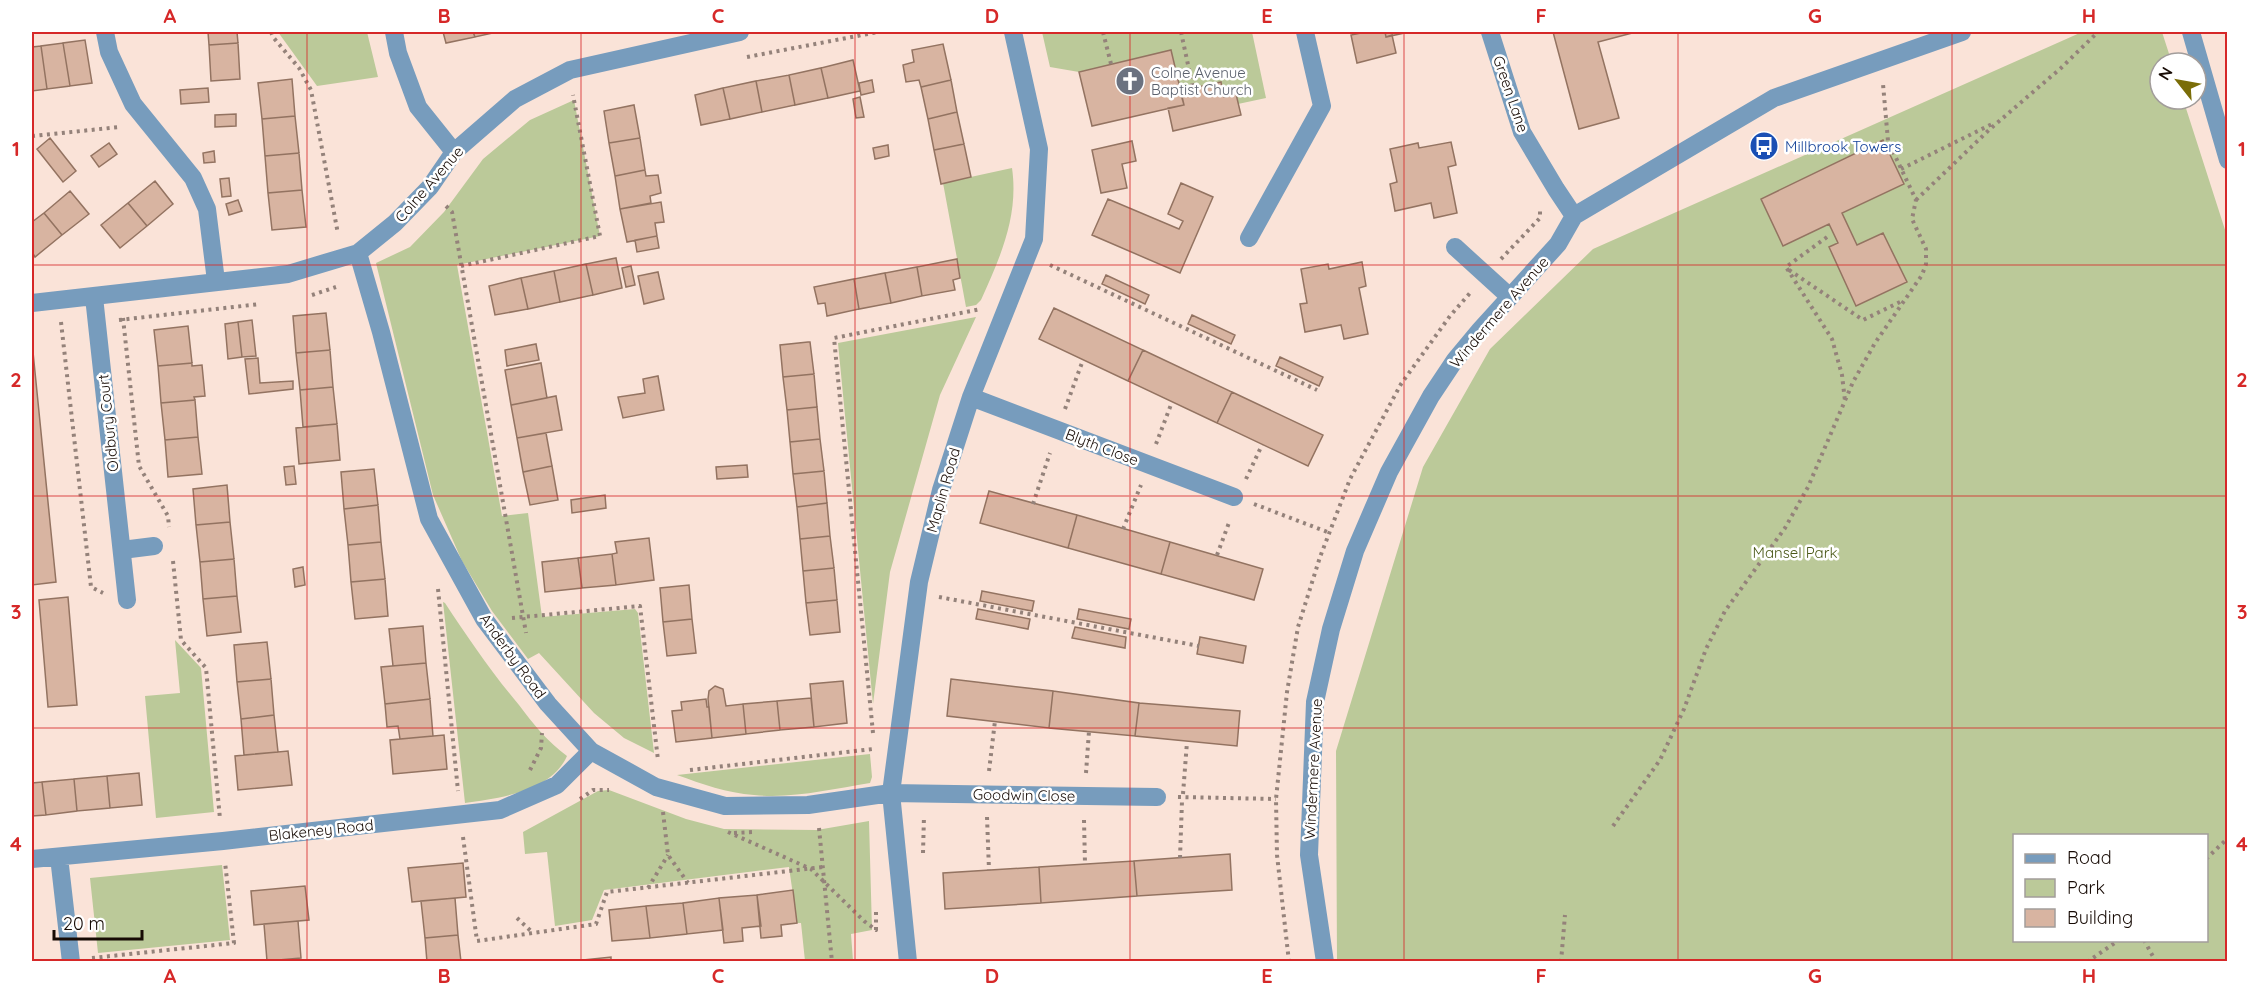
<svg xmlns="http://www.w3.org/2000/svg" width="2259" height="993" font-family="Quicksand,sans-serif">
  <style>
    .green { fill: #bbc999; fill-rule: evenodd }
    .building { fill: #d8b4a1; stroke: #937361; stroke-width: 1.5 }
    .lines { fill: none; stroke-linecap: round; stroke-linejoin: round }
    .path { stroke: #94827a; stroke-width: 4; stroke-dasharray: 3 4.5; stroke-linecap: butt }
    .minor { stroke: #779cbd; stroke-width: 18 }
    .grid { fill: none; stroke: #d62828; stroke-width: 1.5; stroke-opacity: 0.55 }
    .labels { text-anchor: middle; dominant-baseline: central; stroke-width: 5; stroke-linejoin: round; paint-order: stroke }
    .worship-label { font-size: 15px; fill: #5b616d; stroke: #fff; text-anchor: start }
    .street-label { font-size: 15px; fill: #170b05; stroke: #fff }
    .transit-label { font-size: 15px; fill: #164399; stroke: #fff; text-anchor: start }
    .park-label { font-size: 15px; fill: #4a5817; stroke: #fff }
    .neatline { fill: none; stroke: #d62828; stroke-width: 2 }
    .grid-label { font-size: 20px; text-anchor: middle; font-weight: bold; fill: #d62828 }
  </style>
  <rect width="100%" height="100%" fill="#fae3d8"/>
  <!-- green -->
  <path class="green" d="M278,32H367L378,77L317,86Z
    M1042,32H1252L1266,98L1238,104L1224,97L1221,82L1180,91L1171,50L1079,72L1050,67Z
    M2082,32H2162L2172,63H2160V99H2183L2227,236V961H1337L1336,751L1423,467L1490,349L1593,249ZM2014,836H2206V940H2014Z
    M574,100L600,236L457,265L502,516L528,513L542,617L635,609L638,613L654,753L624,738L594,713L539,653L528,659L492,611L462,561L433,495L376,263L410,247L444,212L483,159L530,120Z
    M1012,168C1019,216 1000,258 981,300L976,305L966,307L943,183Z
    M976,317L940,395L890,572L873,704L838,343Z
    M443,602L445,603C468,638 492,673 519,705C533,724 548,742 567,756C551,792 499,798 465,803Z
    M175,640L201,668L214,812L156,818L145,696L180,693Z
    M870,754L872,777L870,783C832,789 792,799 754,795C727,793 702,784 677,775Z
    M609,790L686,819L724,829L817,830L869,821L872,930L851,934L853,961H805L801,923H797L789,867L604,890L592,920L555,926L547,852L525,854L523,832L598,791Z
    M222,865L230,940L98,953L90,878Z"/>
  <!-- building -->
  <path class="building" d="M208,32H237L238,43L209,45Z
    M443,32H473L475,37L446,43Z
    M473,32H497L475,37Z
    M1366,32H1385L1386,37L1392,35L1396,53L1357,63L1351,35Z
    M1385,32H1409L1386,37Z
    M1553,32H1636L1598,42L1619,118L1579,129Z
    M85,40L92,83L70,86L63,43Z
    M63,43L70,86L47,89L41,46Z
    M238,43L240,79L211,81L209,45Z
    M943,44L951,80L921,87L919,80L906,82L903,65L914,62L912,50Z
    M41,46L47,89L32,91V47Z
    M1171,50L1184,105L1092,126L1079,72Z
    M853,60L860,91L828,98L821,68Z
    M821,68L828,98L795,105L789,75Z
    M789,75L795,105L762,112L756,81Z
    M292,79L295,116L262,119L258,83Z
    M872,80L874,92L861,95L859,83Z
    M951,80L957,112L928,119L921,87Z
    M756,81L762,112L730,119L723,88Z
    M1221,82L1224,97L1236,94L1241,115L1173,131L1168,108L1184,105L1180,91Z
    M208,88L209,102L181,104L180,90Z
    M723,88L730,119L701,125L695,95Z
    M860,97L864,117L856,118L853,99Z
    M634,105L640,138L609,143L604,111Z
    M957,112L964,144L934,150L928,119Z
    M236,114V126L215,127V115Z
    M295,116L299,153L265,156L262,119Z
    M50,138L76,171L63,182L37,149Z
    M640,138L645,170L615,176L609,143Z
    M1883,140L1904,184L1842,213L1857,245L1883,233L1907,282L1856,306L1829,247L1838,243L1829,224L1783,246L1761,199Z
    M1132,141L1136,161L1122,164L1127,188L1101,193L1092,150Z
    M1451,142L1456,165L1448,167L1457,213L1434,218L1431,203L1395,211L1390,184L1397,182L1390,149L1418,143L1419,148Z
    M109,143L117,154L99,167L91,156Z
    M964,144L971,177L941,184L934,150Z
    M888,145L889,156L875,159L873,148Z
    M214,151L215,162L204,163L203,153Z
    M299,153L302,190L268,193L265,156Z
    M645,170L646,176L658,175L661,193L650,196L651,203L620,209L615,176Z
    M229,178L231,196L222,197L220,179Z
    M155,181L173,204L147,226L128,203Z
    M1181,183L1213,197L1180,273L1092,235L1108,199L1179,229L1183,221L1168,214Z
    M302,190L306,227L272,230L268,193Z
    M70,191L89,214L62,235L44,213Z
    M238,200L242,211L229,215L226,204Z
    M661,202L664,222L655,223L657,236L627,242L620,209Z
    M128,203L147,226L120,248L101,225Z
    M44,213L62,235L35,257L32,252V222Z
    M657,236L659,248L637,252L635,240Z
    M616,258L622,288L593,295L586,264Z
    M957,259L960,278L953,280L955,290L922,296L917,267Z
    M1362,262L1366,286L1359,288L1368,334L1344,339L1341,325L1305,332L1300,304L1307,303L1301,269L1328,264L1329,269Z
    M586,264L593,295L560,302L554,271Z
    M631,266L635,285L626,287L622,268Z
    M917,267L922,296L891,303L885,273Z
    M554,271L560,302L528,309L521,278Z
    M658,272L664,299L644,304L638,276Z
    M885,273L891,303L859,309L854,279Z
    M1106,275L1149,295L1145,304L1102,284Z
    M521,278L528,309L495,315L489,286Z
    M854,279L859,309L827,316L825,303L818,304L814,287Z
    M1054,308L1143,350L1128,381L1039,339Z
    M326,313L330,350L296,353L293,316Z
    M1192,315L1235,335L1231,344L1188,324Z
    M252,320L256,356L242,357L238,322Z
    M238,322L242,357L228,359L225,324Z
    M188,326L192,363L158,366L154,330Z
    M808,342H810L814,374L783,377L780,345Z
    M536,344L539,360L507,366L505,350Z
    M330,350L333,387L300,390L296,353Z
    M1143,350L1232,392L1217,423L1128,381Z
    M33,352L56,582L32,585V353Z
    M1280,357L1323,377L1319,386L1276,366Z
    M258,358L260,383L293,381V389L249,394L245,359Z
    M192,363V366L202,365L205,396L194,397L195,400L161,403L158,366Z
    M541,363L547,398L511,405L505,370Z
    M814,374L817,407L787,410L783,377Z
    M658,376L664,410L623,418L618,397L645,393L643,379Z
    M333,387L337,424L303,427L300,390Z
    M1232,392L1323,435L1308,466L1217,423Z
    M556,396L562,430L517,438L511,405Z
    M195,400L198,437L165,440L161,403Z
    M817,407L820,439L790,442L787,410Z
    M337,424L340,460L299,464L296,428Z
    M546,433L552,466L523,472L517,438Z
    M198,437L202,474L168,477L165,440Z
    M820,439L824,471L793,474L790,442Z
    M747,465L748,477L717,479L716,467Z
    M294,466L296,484L286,485L284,467Z
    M552,466L558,500L530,505L523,472Z
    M374,469L378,505L344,509L341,472Z
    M824,471L827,503L797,507L793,474Z
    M227,485L230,522L196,525L193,489Z
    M989,491L1077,515L1068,548L980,523Z
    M605,495L606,508L572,513L571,500Z
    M827,503L830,536L800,539L797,507Z
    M378,505L381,542L348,545L344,509Z
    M1077,515L1170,542L1161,574L1068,548Z
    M230,522L234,559L200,562L196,525Z
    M830,536L834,568L803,571L800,539Z
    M649,538L654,580L616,585L612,554L617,553L615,542Z
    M381,542L385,579L351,582L348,545Z
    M1170,542L1263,569L1254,600L1161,574Z
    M612,554L616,585L582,588L578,558Z
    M578,558L582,588L545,592L542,562Z
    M234,559L237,596L203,599L200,562Z
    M303,567L305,585L295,587L293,569Z
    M834,568L837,600L806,603L803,571Z
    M385,579L388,616L355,619L351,582Z
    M689,585L692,619L663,622L660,588Z
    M982,591L1034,601L1032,611L980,601Z
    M237,596L241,632L207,636L203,599Z
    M68,597L77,705L48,707L39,600Z
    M837,600L840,632L810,635L806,603Z
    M978,609L1030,619L1028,629L976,619Z
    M1079,609L1131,619L1129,629L1077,619Z
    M692,619L696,653L667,656L663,622Z
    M423,626L426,663L393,666L389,629Z
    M1075,627L1126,637L1125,648L1072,638Z
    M1200,637L1246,646L1243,663L1197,654Z
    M267,642L271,679L237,682L234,645Z
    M426,663L430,699L385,704L381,667Z
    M271,679L274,715L241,719L237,682Z
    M951,679L1053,691L1049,728L947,716Z
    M843,681L847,723L814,727L810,684Z
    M715,686L723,689L726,706L743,704L746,734L712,738L708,699L709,691Z
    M1053,691L1139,703L1135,736L1049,728Z
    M811,698L814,727L780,730L777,701Z
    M430,699L433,736L400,739L398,726L387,727L385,704Z
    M706,699L707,707H709L712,738L676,742L672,711L682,710L681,702Z
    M777,701L780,730L746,734L743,704Z
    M1139,703L1240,711L1237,746L1135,736Z
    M274,715L278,752L244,755L241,719Z
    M444,735L447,769L393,774L390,740Z
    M288,751L292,785L238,790L235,756Z
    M139,773L142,805L110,808L107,776Z
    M107,776L110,808L77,811L74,779Z
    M74,779L77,811L46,815L42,782Z
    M42,782L46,815L32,816V783Z
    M1230,854L1232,890L1137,896L1134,861Z
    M1134,861L1137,896L1041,903L1039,867Z
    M463,863L466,897L412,902L408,868Z
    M1039,867L1041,903L945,909L943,873Z
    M305,886L309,920L254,925L251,891Z
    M793,890L797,923L781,925L782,936L761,938L757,895Z
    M757,895L761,926L742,928L743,941L724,943L719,898Z
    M455,898L458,935L425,938L421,901Z
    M719,898L723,930L687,934L683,903Z
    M683,903L687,934L650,938L646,906Z
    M646,906L650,938L612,941L609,910Z
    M298,921L301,958L267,961L264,924Z
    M458,935L461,962H427L425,938Z
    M611,957V962H574V961Z"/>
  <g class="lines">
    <!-- path -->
    <path class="path" d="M271,32L273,37L299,68L311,90L338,234
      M1103,32L1111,64
      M1181,32L1193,88
      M747,57L878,32
      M32,136L120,127
      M1901,169L1994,123
      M1916,200L1990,129L2061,68L2098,32
      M446,206L452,212L526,633
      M1827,237L1786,267L1832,339L1842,375L1845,401
      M1501,259L1540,218V210
      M1050,265L1317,390
      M461,266L600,236L573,95
      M1789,270L1863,320L1902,301
      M312,295L336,287
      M123,318L139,466L168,516L169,527
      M119,320L260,304
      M61,322L91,587L103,593
      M1065,409L1083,360
      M1156,444L1172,402
      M1246,479L1262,445
      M1033,504L1050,453
      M1254,504L1330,533
      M1123,529L1141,485
      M1217,555L1230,520
      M173,561L181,640L206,668L220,819
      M438,589L458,791
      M939,597L1199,646
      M512,618L640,606L658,760
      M873,733L834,338L981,309
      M530,770L541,748L542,733
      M690,770L873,749
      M989,771L995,721
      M1086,773L1089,731
      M1183,794L1187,742
      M1178,797L1276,799
      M580,799L593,790H609
      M663,812L668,855L688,883
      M987,817L989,870
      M1084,820L1085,864
      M1613,826L1660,760L1684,709L1706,649L1725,611L1785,528L1808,487L1853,382L1875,343L1922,275L1926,264V249L1912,219L1916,200L1888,141L1883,84
      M819,828L832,962
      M728,832L811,869L864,921L876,930V908
      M734,833L754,832
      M463,837L477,941L596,924L607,892L823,867
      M923,853L924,816
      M1180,858L1182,801
      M2206,859L2228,838
      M648,888L668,855
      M517,918L533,933
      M2144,940L2156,962
      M92,958L234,943L225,862
      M1289,962L1277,855L1276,799L1287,692L1298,627L1320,557L1350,479L1401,384L1450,316L1470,293
      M1561,962L1565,915
      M2087,962L2119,940"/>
    <!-- minor -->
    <path class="minor" d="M105,32L109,52L133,104L193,178L207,209L216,281
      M394,32L398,53L418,107L454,152
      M1490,32L1522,132L1556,189L1574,216
      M2191,32L2228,160
      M1249,238L1322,106L1305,32
      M1455,247L1510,297
      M358,253L381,332L429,519L484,619L548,704L591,751L656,787L725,806L808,805L891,793L1157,797
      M94,297L127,600
      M32,303L288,274L358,253L395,223L430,187L454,152L515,99L570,70L740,32
      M971,397L1234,497
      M122,550L154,546
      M59,857L71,962
      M32,859L223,841L500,810L557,785L591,751
      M908,962L891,793L919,582L941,490L971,397L1034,239L1039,149L1013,32
      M1325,962L1309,855L1315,702L1331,629L1355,551L1389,472L1431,396L1455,360L1480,330L1558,244L1574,216L1774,98L1962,32"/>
  </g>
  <!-- grid -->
  <path class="grid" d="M307,32V962M581,32V962M855,32V962M1130,32V962M1404,32V962M1678,32V962M1952,32V962M32,265H2228M32,496H2228M32,728H2228"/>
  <!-- icons -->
  <defs>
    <g id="church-disc" transform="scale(1.5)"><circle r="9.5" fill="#6b7280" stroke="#fff"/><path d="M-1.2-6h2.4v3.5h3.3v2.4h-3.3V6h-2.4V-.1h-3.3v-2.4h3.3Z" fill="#fff"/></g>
    <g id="bus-disc" transform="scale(1.5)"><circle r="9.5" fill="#1a4fb4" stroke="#fff"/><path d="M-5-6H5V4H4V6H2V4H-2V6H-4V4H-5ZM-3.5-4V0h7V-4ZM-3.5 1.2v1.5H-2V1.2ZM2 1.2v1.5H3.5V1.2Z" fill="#fff"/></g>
  </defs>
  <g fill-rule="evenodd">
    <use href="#church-disc" x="1130" y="81"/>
    <use href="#bus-disc" x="1764" y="146"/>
  </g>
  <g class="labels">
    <!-- worship labels -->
    <g class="worship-label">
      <text x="1151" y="72">Colne Avenue<tspan x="1151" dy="17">Baptist Church</tspan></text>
    </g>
    <!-- street labels -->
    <g class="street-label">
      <text transform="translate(1511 94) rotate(71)">Green Lane</text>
      <text transform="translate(429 184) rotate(-49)">Colne Avenue</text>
      <text transform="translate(1499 312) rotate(-49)">Windermere Avenue</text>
      <text transform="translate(108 423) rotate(-96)">Oldbury Court</text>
      <text transform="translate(1102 447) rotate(21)">Blyth Close</text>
      <text transform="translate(943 490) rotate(-74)">Maplin Road</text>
      <text transform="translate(513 656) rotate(54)">Anderby Road</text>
      <text transform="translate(1313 769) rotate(-87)">Windermere Avenue</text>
      <text transform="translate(1024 795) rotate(1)">Goodwin Close</text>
      <text transform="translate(321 830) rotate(-6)">Blakeney Road</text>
    </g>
    <!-- transit labels -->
    <g class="transit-label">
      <text x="1785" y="146">Millbrook Towers</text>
    </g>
    <!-- park labels -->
    <g class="park-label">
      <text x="1795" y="552">Mansel Park</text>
    </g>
  </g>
  <!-- border -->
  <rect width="2259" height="993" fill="none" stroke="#ffffff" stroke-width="66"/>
  <!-- legend -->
  <rect x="2013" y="834" width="195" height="108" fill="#ffffff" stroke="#a29d9b" stroke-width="1.5"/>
  <rect x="2025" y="854" width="30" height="9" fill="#779cbd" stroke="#a29d9b" stroke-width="1.5"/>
  <text x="2067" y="864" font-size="18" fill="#170b05">Road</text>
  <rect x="2025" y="879" width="30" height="18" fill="#bbc999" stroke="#a29d9b" stroke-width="1.5"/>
  <text x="2067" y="894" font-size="18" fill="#170b05">Park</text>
  <rect x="2025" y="909" width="30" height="18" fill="#d8b4a1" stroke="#a29d9b" stroke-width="1.5"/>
  <text x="2067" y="924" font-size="18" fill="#170b05">Building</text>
  <!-- north arrow -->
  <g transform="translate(2178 81) rotate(301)"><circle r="28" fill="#ffffff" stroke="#a29d9b" stroke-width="1.5"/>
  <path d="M0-4.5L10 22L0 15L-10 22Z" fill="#7a6d08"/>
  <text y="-9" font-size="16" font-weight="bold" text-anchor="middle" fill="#170b05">N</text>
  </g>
  <!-- scale -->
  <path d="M54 930v9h88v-9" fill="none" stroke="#170b05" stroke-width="3"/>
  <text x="63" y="930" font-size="18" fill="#170b05" stroke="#ffffff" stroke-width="4.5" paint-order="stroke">20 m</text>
  <rect x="33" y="33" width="2193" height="927" class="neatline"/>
  <g class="grid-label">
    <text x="170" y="23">A</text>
    <text x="444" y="23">B</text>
    <text x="718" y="23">C</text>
    <text x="992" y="23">D</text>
    <text x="1267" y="23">E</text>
    <text x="1541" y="23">F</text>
    <text x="1815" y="23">G</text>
    <text x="2089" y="23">H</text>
    <text x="16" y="156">1</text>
    <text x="2242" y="156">1</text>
    <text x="16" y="387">2</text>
    <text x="2242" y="387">2</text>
    <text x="16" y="619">3</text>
    <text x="2242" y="619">3</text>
    <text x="16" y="851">4</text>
    <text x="2242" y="851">4</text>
    <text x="170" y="983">A</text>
    <text x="444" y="983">B</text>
    <text x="718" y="983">C</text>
    <text x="992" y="983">D</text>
    <text x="1267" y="983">E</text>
    <text x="1541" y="983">F</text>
    <text x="1815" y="983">G</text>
    <text x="2089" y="983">H</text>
  </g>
</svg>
